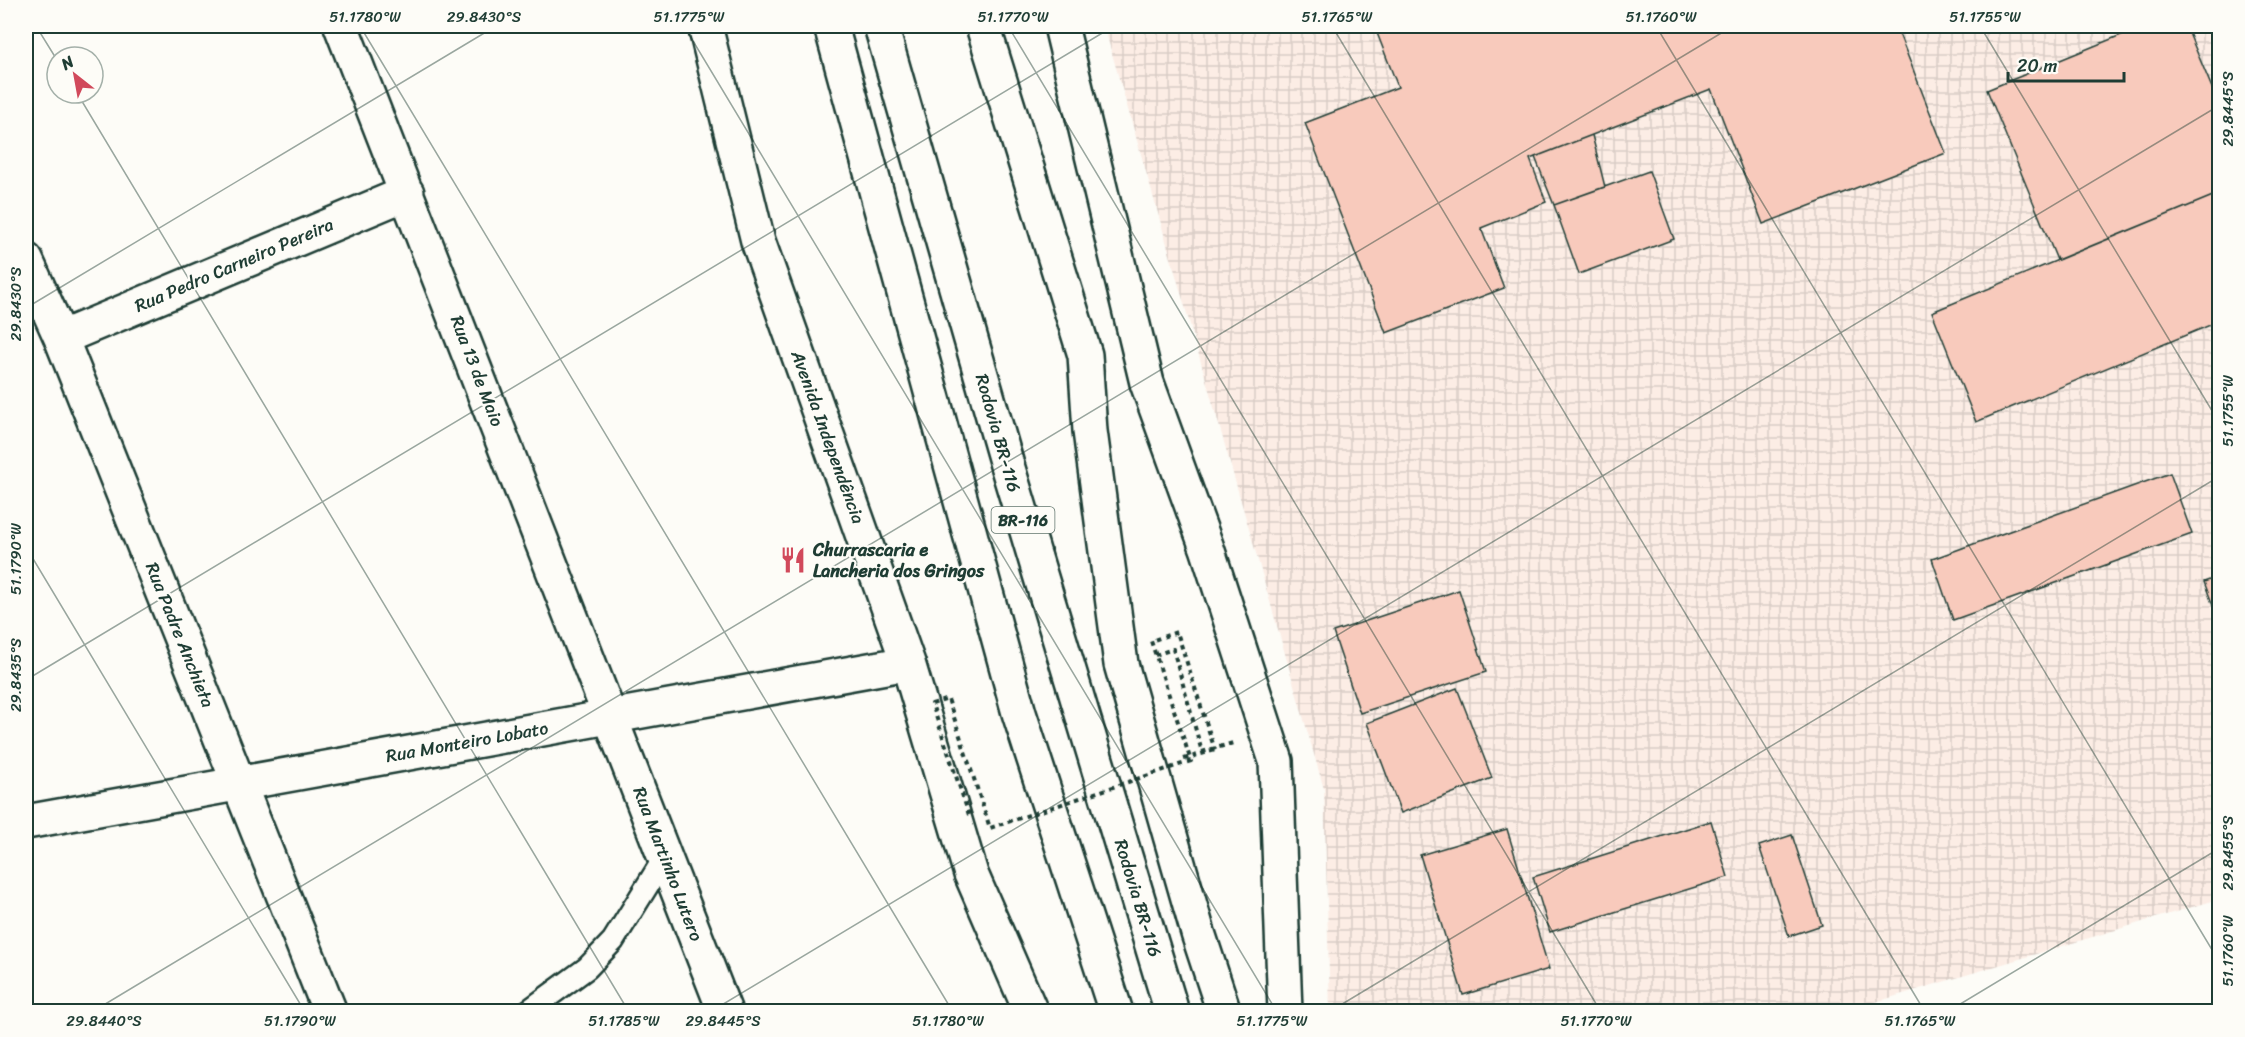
<svg xmlns="http://www.w3.org/2000/svg" width="2245" height="1037" font-family="Sriracha,sans-serif">
  <style>
    .industrial { fill: url(#industrial-grid) }
    .building { fill: #f8cabc; stroke: #1f3d34; stroke-width: 1.5 }
    .lines { fill: none; stroke-linecap: round; stroke-linejoin: round }
    .lane-casing { stroke: #1f3d34; stroke-width: 26 }
    .street-casing { stroke: #1f3d34; stroke-width: 38 }
    .secondary-casing { stroke: #1f3d34; stroke-width: 38 }
    .highway-casing { stroke: #1f3d34; stroke-width: 38 }
    .path { stroke: #1f3d34; stroke-width: 4; stroke-dasharray: 4.5 4.5; stroke-linecap: butt }
    .lane { stroke: #fdfcf7; stroke-width: 21 }
    .street { stroke: #fdfcf7; stroke-width: 33 }
    .secondary { stroke: #fdfcf7; stroke-width: 33 }
    .highway { stroke: #fdfcf7; stroke-width: 33 }
    .path-bridge { stroke: #1f3d34; stroke-width: 4; stroke-dasharray: 4.5 4.5; stroke-linecap: butt }
    .ticks { fill: none; stroke: #1f3d34; stroke-width: 1.5; stroke-opacity: 0.45 }
    .labels { text-anchor: middle; dominant-baseline: central; stroke-width: 4.5; stroke-linejoin: round; paint-order: stroke }
    .shield { fill: #fdfcf7; stroke: #62766e; stroke-width: 1.5 }
    .shield-label { font-size: 16px; font-weight: bold; fill: #1f3d34 }
    .street-label { font-size: 18px; fill: #1f3d34; stroke: #fdfcf7 }
    .poi-label { font-size: 18px; font-weight: bold; fill: #1f3d34; stroke: #fdfcf7; text-anchor: start }
    .neatline { fill: none; stroke: #1f3d34; stroke-width: 2 }
    .ticks-label { font-size: 15px; text-anchor: middle; fill: #1f3d34 }
  </style>
  <defs>
    <pattern id="industrial-grid" width="8" height="8" patternUnits="userSpaceOnUse" patternTransform="scale(1.5)"><rect width="8" height="8" fill="#fcede5"/><path d="M0 4h8M4 0v8" fill="none" stroke="#d8ccc5"/></pattern>
  </defs>
  <rect width="100%" height="100%" fill="#fdfcf7"/>
  <filter id="ink" filterUnits="userSpaceOnUse"><feTurbulence type="fractalNoise" baseFrequency=".0167" numOctaves="2"/><feDisplacementMap in="SourceGraphic" scale="12" xChannelSelector="R" yChannelSelector="G"/><feConvolveMatrix kernelMatrix="1 2 1 2 8 2 1 2 1" color-interpolation-filters="sRGB"/></filter>
  <g filter="url(#ink)">
    <!-- industrial -->
    <path class="industrial" d="M1104,26H2219V899L1846,1011H1330L1324,789Z"/>
    <!-- building -->
    <path class="building" d="M1396,26H1896L1946,153L1763,224L1711,89L1530,159L1546,202L1481,228L1504,288L1386,333L1305,123L1398,87L1377,33Z
      M2143,26H2186L2220,107V193L2057,260L1987,90Z
      M1592,135L1605,187L1554,205L1535,157Z
      M1649,171L1674,239L1579,274L1554,205Z
      M2220,193V321L1976,422L1932,312Z
      M2170,473L2192,534L1953,620L1932,559Z
      M2220,576V624L2204,582Z
      M1459,590L1486,672L1360,713L1333,632Z
      M1457,688L1492,778L1401,813L1367,723Z
      M1711,821L1728,877L1550,932L1533,877Z
      M1507,829L1549,969L1463,995L1420,855Z
      M1792,835L1822,925L1789,936L1759,846Z"/>
    <g class="lines">
      <!-- lane casing -->
      <g class="lane-casing">
        <path id="lane" d="M527,1012L587,968L613,941L665,857"/>
      </g>
      <!-- street casing -->
      <g class="street-casing">
        <path id="street" d="M341,26L725,1012
          M1061,26L1147,383L1207,548L1276,761L1285,1012
          M26,260L61,338L330,1012
          M61,338L407,193"/>
      </g>
      <!-- secondary casing -->
      <g class="secondary-casing">
        <path id="secondary" d="M705,26L758,241L908,663L971,874L1031,1012
          M983,26L1085,355L1090,431L1121,664L1198,933L1224,1012
          M26,822L908,663"/>
      </g>
      <!-- highway casing -->
      <g class="highway-casing">
        <path id="highway" d="M831,26L1019,713L1116,1012
          M881,26L1007,465L1172,1012"/>
      </g>
      <!-- path -->
      <path class="path" d="M1155,655L1173,649L1202,752L1233,743
        M1184,759L1215,750"/>
      <!-- lane -->
      <use href="#lane" class="lane"/>
      <!-- street -->
      <use href="#street" class="street"/>
      <!-- secondary -->
      <use href="#secondary" class="secondary"/>
      <!-- highway -->
      <use href="#highway" class="highway"/>
      <!-- path-bridge -->
      <path class="path-bridge" d="M969,815L932,704L948,699L990,828L1191,761L1151,641L1177,632L1215,750"/>
    </g>
  </g>
  <!-- ticks -->
  <path class="ticks" d="M36,26L57,60M360,26L953,1012M684,26L1277,1012M1008,26L1601,1012M1332,26L1925,1012M1656,26L2220,963M1980,26L2220,424M77,93L629,1012M26,308L496,26M26,547L305,1012M26,680L1114,26M92,1012L1733,26M710,1012L2220,105M1329,1012L2220,476M1947,1012L2220,848"/>
  <!-- icons -->
  <defs>
    <g id="restaurant-bare" transform="scale(2.07)"><path d="M-5-6h1v4h1v-4h1v4h1v-4h1v5L-1.5 .5V6h-2V.5L-5-1ZM5-6V6H3V1.5H1.5Q1.5-4 5-6Z" fill="#d1495b" stroke="#fdfcf7" stroke-width="2.5" paint-order="stroke"/></g>
  </defs>
  <g fill-rule="evenodd">
    <use href="#restaurant-bare" x="793" y="560"/>
  </g>
  <g class="labels">
    <!-- shield labels -->
    <rect class="shield" x="991.5" y="507" width="63" height="26" rx="4.5"/>
    <g class="shield-label">
      <text x="1023" y="520">BR-116</text>
    </g>
    <!-- street labels -->
    <g class="street-label">
      <text transform="translate(234 265) rotate(-23)">Rua Pedro Carneiro Pereira</text>
      <text transform="translate(477 371) rotate(69)">Rua 13 de Maio</text>
      <text transform="translate(998 433) rotate(74)">Rodovia BR-116</text>
      <text transform="translate(828 437) rotate(70)">Avenida Independência</text>
      <text transform="translate(180 635) rotate(68)">Rua Padre Anchieta</text>
      <text transform="translate(467 742) rotate(-10)">Rua Monteiro Lobato</text>
      <text transform="translate(668 864) rotate(69)">Rua Martinho Lutero</text>
      <text transform="translate(1138 898) rotate(73)">Rodovia BR-116</text>
    </g>
    <!-- poi labels -->
    <g class="poi-label">
      <text x="813" y="550">Churrascaria e<tspan x="813" dy="21">Lancheria dos Gringos</tspan></text>
    </g>
  </g>
  <!-- margin -->
  <rect width="2245" height="1037" fill="none" stroke="#fdfcf7" stroke-width="66"/>
  <!-- north arrow -->
  <g transform="translate(75 75) rotate(329)"><circle r="28" fill="#fdfcf7" stroke="#a4b0a9" stroke-width="1.5"/>
  <path d="M0-4.5L10 22L0 15L-10 22Z" fill="#d1495b"/>
  <text y="-9" font-size="16" font-weight="bold" text-anchor="middle" fill="#1f3d34">N</text>
  </g>
  <!-- scale -->
  <path d="M2008 72v9h116v-9" fill="none" stroke="#1f3d34" stroke-width="3"/>
  <text x="2017" y="72" font-size="18" fill="#1f3d34" stroke="#fdfcf7" stroke-width="4.5" paint-order="stroke">20 m</text>
  <rect x="33" y="33" width="2179" height="971" class="neatline"/>
  <g class="ticks-label">
    <text x="365" y="22">51.1780°W</text>
    <text x="484" y="22">29.8430°S</text>
    <text x="689" y="22">51.1775°W</text>
    <text x="1013" y="22">51.1770°W</text>
    <text x="1337" y="22">51.1765°W</text>
    <text x="1661" y="22">51.1760°W</text>
    <text x="1985" y="22">51.1755°W</text>
    <text transform="translate(2228 109) rotate(-90)" y="5">29.8445°S</text>
    <text transform="translate(16 304) rotate(-90)" y="5">29.8430°S</text>
    <text transform="translate(2228 411) rotate(-90)" y="5">51.1755°W</text>
    <text transform="translate(16 559) rotate(-90)" y="5">51.1790°W</text>
    <text transform="translate(16 675) rotate(-90)" y="5">29.8435°S</text>
    <text transform="translate(2228 853) rotate(-90)" y="5">29.8455°S</text>
    <text transform="translate(2228 951) rotate(-90)" y="5">51.1760°W</text>
    <text x="104" y="1026">29.8440°S</text>
    <text x="300" y="1026">51.1790°W</text>
    <text x="624" y="1026">51.1785°W</text>
    <text x="723" y="1026">29.8445°S</text>
    <text x="948" y="1026">51.1780°W</text>
    <text x="1272" y="1026">51.1775°W</text>
    <text x="1596" y="1026">51.1770°W</text>
    <text x="1920" y="1026">51.1765°W</text>
  </g>
</svg>
